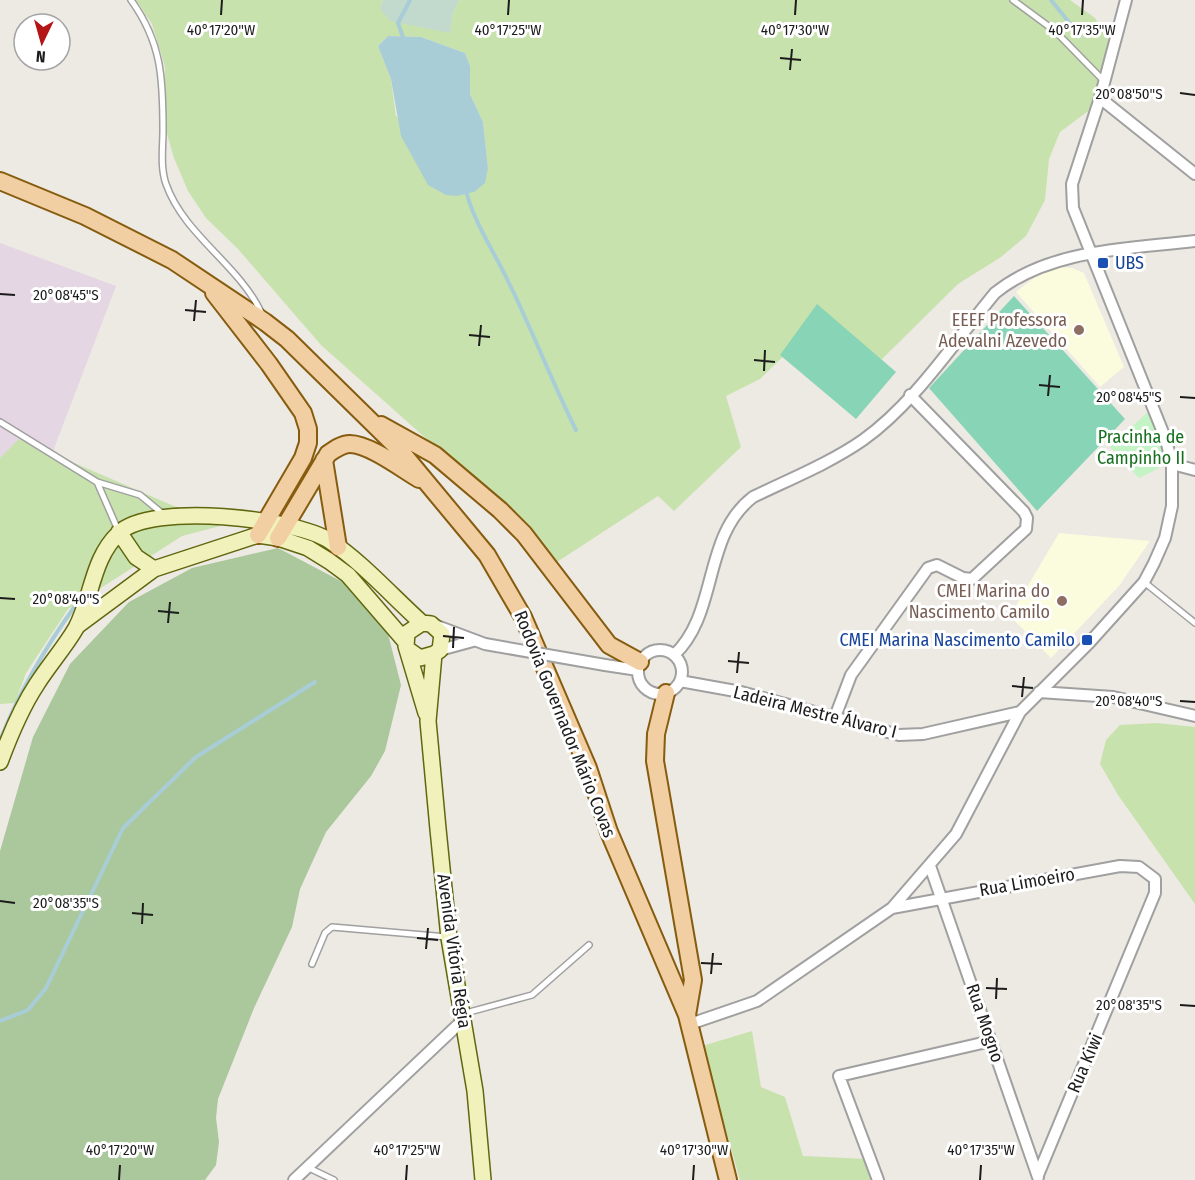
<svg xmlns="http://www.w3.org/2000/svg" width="1195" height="1180" font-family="'Fira Sans Condensed',sans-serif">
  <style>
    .industrial { fill: #e5d6e3 }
    .education { fill: #fbfbdd }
    .grass { fill: #c8e2ad; fill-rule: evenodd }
    .forest { fill: #aac89c }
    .wetland { fill: #c2d9ce }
    .park { fill: #c4f3c6 }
    .pitch { fill: #88d4b6 }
    .water { fill: #a8cdd6 }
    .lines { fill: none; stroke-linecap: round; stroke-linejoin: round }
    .stream { stroke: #a8cdd6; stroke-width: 4 }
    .lane-casing { stroke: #a0a0a0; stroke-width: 8 }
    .street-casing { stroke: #a0a0a0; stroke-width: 14 }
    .secondary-casing { stroke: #60670f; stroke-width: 18 }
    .primary-casing { stroke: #865c0f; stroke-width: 20 }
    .lane { stroke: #fff; stroke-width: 5 }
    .street { stroke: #fff; stroke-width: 10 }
    .secondary { stroke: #f1f2bb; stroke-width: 15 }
    .primary { stroke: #f2cea3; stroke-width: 16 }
    .street-bridge-casing { stroke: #a0a0a0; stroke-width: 14; stroke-linecap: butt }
    .street-bridge { stroke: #fff; stroke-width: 10 }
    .ticks { fill: none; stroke: #1c1c1c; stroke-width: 2 }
    .transit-dot { fill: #1a4fb4; stroke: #fff; stroke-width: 2 }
    .education-dot { fill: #8d6e63; stroke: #fff; stroke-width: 2 }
    .labels { text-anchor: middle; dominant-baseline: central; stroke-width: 6; stroke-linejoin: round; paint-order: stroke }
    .transit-label { font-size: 18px; fill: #164399; stroke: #fff; text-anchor: start }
    .education-label { font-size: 18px; fill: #785e54; stroke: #fff; text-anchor: end }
    .park-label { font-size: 18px; fill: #166f1c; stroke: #fff }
    .street-label { font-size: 18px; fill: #1c1c1c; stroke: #fff }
    .ticks-label { font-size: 15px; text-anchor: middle; fill: #1c1c1c; stroke: #fff; stroke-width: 6; stroke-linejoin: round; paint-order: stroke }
  </style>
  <rect width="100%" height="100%" fill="#ede9e3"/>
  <!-- industrial -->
  <path class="industrial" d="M0,243L116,286L50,459L0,474Z"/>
  <!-- education -->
  <path class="education" d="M1060,267L1072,268L1084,273L1124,367L1100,387L1016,292L1040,273Z
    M1059,533L1150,541L1119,586L1051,658L1010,616Z"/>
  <!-- grass -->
  <path class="grass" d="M136,0H383L380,8L450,32L453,13L459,0H1070L1095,18L1109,41L1110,52L1091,109L1060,132L1049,159L1045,200L1026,236L1001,257L958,284L878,363L824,317L760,379L726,396L741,447L674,511L658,496L557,562L493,498L321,345L238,249L206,218L188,191L174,158L165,127V67L152,24ZM388,36L421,37L465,53L470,66V94L483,122L488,168L396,116L391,79L378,46Z
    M19,439L220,526L182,536L68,609L26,673L15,703L0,704V458Z
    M1157,723L1195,727V904L1118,795L1100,764L1106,740L1120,725Z
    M752,1031L761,1087L785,1097L803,1156L867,1159L873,1180H740L702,1046Z"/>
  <!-- forest -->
  <path class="forest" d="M278,548L352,587L387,630L401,685L385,751L371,776L326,832L300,889L292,927L254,1008L218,1099L216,1118L219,1142L216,1165L205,1180H0V851L33,737L70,664L129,602L192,568Z"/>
  <!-- wetland -->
  <path class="wetland" d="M383,0H459L453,13L450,33L390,21L380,8Z"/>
  <!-- park -->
  <path class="park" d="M1150,410L1169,463L1139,478L1110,447Z"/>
  <!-- pitch -->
  <path class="pitch" d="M1014,296L1125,419L1037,511L929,388Z
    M817,304L896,372L856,419L780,355Z"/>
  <!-- water -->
  <path class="water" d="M388,36L421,37L465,53L470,66V94L483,122L488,168L485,183L474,192L457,196L446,195L428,185L401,136L391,79L378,46Z"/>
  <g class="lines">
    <!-- stream -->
    <path class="stream" d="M1051,0L1080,36
      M404,40L398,23L410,0
      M466,191C474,222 493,250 507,279C532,329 551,380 576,430
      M0,741C19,692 45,648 75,606
      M0,1021L28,1010L46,988L123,828L196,757L315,682"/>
    <!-- lane casing -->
    <g class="lane-casing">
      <path id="lane" d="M131,0C162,43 163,79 163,130C163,148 160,167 166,184C184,235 238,264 261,312
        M1013,0L1055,31L1103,80
        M0,422L97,482L140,495L163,514
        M97,482L118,530
        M1144,582L1195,623
        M312,964L325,933L332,927L447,937
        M462,1014L532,995L589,945
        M309,1168L334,1180"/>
    </g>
    <!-- street casing -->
    <g class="street-casing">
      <path id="street" d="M1100,98L1195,174
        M1172,464L1195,470
        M437,626L485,644
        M440,650L473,641
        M638 672a22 22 0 1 1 44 0a22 22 0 1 1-44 0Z
        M674,655C719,613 702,536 753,497C790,479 830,463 863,440C914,404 955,341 995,293C1049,249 1128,249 1195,241
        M605,665L638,670
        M680,681L741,692L899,735L923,734L1020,712
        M1039,692L1113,697L1195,716
        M835,717L851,675L928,568L937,565L963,578L972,579L1026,529L1027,518L1024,512L910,395
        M930,866L1038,1177
        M892,908L1120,866L1139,867L1155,879V893L1038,1175
        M690,1024L757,1001L892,908L956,834L1020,712L1089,643L1144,582L1154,563L1165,538L1172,506V464L1166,440L1073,208L1072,184L1100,98L1126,0
        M294,1180L463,1020
        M878,1180L839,1076L991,1041"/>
    </g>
    <!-- secondary casing -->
    <g class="secondary-casing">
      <path id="secondary" d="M119,532L136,557L154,569
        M77,626L154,569L258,535L278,538L308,548L329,561L348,575L405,641
        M407,649L420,658L434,654L440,650L442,634L431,624L422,623L407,633L406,646L426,713
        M434,654L428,721L438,829L449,938L475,1091L483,1180
        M0,762C10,735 21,708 37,684C49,665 65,647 76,628C92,598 92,558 119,533C151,502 295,518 330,541C362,562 393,597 422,623"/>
    </g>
    <!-- primary casing -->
    <g class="primary-casing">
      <path id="primary" d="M0,181L85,216L172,260L265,322L287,339L399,449L487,555L523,617L588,768L609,832L687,1015L728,1180
        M214,293L269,364L303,413L308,429V443L303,458L258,535
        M381,425L435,455L500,510L524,534L609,645L640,662
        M324,460L338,547
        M278,538L328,454C335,449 342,444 350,444C369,444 402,469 419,479
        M666,693L656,734L655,761L693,980L687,1015"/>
    </g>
    <!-- lane -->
    <use href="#lane" class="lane"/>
    <!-- street -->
    <use href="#street" class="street"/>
    <!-- secondary -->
    <use href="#secondary" class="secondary"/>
    <!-- primary -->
    <use href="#primary" class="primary"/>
    <!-- street-bridge casing -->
    <g class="street-bridge-casing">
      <path id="street-bridge" d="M485,644L605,665"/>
    </g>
    <!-- street-bridge -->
    <use href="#street-bridge" class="street-bridge"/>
  </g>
  <!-- ticks -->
  <path class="ticks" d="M221,15L222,0M508,15L509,0M795,15L796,0M1082,15L1083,0M780,58L801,60M790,70L792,49M1180,93L1195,95M0,294L15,295M185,310L206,312M194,321L196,300M469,335L490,337M479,346L481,325M754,360L775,362M764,371L765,350M1039,385L1060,387M1048,396L1050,375M1180,397L1195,398M0,598L15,599M158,611L179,613M168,623L170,602M443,636L464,638M453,648L454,627M728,661L749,663M737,673L739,652M1012,686L1033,688M1022,697L1024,677M1180,701L1195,702M0,901L15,903M132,913L153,915M142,924L143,903M417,938L438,940M426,949L428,928M701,963L722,964M711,974L713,953M986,988L1007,989M996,999L997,978M1180,1005L1195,1006M119,1180L120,1165M406,1180L407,1165M693,1180L694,1165M980,1180L981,1165"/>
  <!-- markers -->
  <g class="transit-dot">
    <rect x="1097" y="257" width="12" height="12" rx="3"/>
    <rect x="1081" y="634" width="12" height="12" rx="3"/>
  </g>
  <g class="education-dot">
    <circle cx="1079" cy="330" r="6"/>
    <circle cx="1062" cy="601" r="6"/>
  </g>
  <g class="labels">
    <!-- transit labels -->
    <g class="transit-label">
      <text x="1115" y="263">UBS</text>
      <text x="1075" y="640" text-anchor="end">CMEI Marina Nascimento Camilo</text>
    </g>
    <!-- education labels -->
    <g class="education-label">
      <text x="1067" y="320">EEEF Professora<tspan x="1067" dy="21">Adevalni Azevedo</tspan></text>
      <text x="1050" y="591">CMEI Marina do<tspan x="1050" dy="21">Nascimento Camilo</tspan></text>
    </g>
    <!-- park labels -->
    <g class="park-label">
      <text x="1141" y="437">Pracinha de<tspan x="1141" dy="21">Campinho II</tspan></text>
    </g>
    <!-- street labels -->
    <g class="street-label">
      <text transform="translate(815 712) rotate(14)">Ladeira Mestre Álvaro I</text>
      <text transform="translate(565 724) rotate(68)">Rodovia Governador Mário Covas</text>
      <text transform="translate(1027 882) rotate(-10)">Rua Limoeiro</text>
      <text transform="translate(454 951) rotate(82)">Avenida Vitória Régia</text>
      <text transform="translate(985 1023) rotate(71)">Rua Mogno</text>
      <text transform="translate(1085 1063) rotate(-67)">Rua Kiwi</text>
    </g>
  </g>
  <g class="ticks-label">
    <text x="221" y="35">40°17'20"W</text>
    <text x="508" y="35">40°17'25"W</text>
    <text x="795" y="35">40°17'30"W</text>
    <text x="1082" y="35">40°17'35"W</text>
    <text x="1129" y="99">20°08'50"S</text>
    <text x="66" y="300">20°08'45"S</text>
    <text x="1129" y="402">20°08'45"S</text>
    <text x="66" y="604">20°08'40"S</text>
    <text x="1129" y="706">20°08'40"S</text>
    <text x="66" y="908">20°08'35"S</text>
    <text x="1129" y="1010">20°08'35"S</text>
    <text x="120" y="1155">40°17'20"W</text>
    <text x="407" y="1155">40°17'25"W</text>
    <text x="694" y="1155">40°17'30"W</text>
    <text x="981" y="1155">40°17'35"W</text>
  </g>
  <!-- north arrow -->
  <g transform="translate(42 42) rotate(185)"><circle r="28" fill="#ffffff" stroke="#a4a4a4" stroke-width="1.5"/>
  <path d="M0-4.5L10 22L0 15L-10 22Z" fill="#b51417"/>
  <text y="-9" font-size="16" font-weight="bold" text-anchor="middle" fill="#1c1c1c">N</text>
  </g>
</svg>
